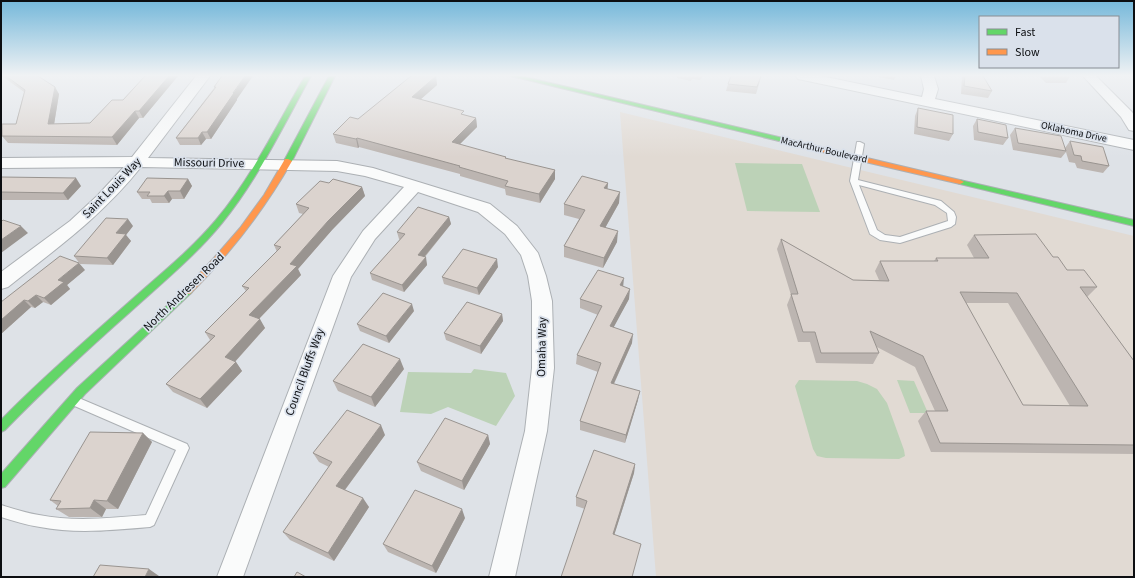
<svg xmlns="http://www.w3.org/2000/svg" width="1135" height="578" font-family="'Source Sans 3',sans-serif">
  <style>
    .education { fill: #e1dad3 }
    .green { fill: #bcd2b7 }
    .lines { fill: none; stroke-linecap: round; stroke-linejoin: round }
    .lane-casing { stroke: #acb0b4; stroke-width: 2 }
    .street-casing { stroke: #acb0b4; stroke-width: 2 }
    .fast-casing { stroke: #acb0b4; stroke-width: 2 }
    .slow-casing { stroke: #acb0b4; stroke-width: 2 }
    .lane { fill: #fafbfb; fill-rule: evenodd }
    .street { fill: #fafbfb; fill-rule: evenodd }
    .fast { fill: #63d668; fill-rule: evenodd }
    .slow { fill: #ff974d; fill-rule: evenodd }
    .wall { fill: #bcb5b1; fill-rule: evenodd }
    .shaded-wall { fill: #999490 }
    .building { fill: #dbd3ce; stroke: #999490; fill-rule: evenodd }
    .labels { text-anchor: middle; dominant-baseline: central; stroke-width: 3.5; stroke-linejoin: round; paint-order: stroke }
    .far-street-label { font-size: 10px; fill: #0c0e11; stroke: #dae1eb }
    .street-label { font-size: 12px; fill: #0c0e11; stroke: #dae1eb }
  </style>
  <rect width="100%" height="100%" fill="#dee2e7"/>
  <!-- education -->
  <path class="education" d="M620,112L1134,236V577H656Z"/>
  <!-- green -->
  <path class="green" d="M735,163L802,164L820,212L747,211Z
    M474,369L506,373L515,396L496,426L448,407L431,414L400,412L408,372L471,373Z
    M799,380L857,381L867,384L877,389L887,403L904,450L905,456L899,459L826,458L817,456L813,449L795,386Z
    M897,380L914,381L928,413H910Z"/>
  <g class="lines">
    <!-- lane casing -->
    <g class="lane-casing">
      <path id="lane" d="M857,142H860L864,144L858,180L941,201L954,212L956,217L955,224L951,227L900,243L880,240L870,234L850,181ZM859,185L935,205L947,213L948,221L900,237L885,235L877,230Z
        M74,396L187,444L189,448L154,525L150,527C114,530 76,534 40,527C26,525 14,521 1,517V505C14,509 26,513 39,515C74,522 111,518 146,515L176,450L70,404L69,401L70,398Z"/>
    </g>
    <!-- street casing -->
    <g class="street-casing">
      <path id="street" d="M196,76H210L148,158L337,161L373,168L490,204L517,226L538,253L546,276L552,301L554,368L547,431L515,577H489L525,431L532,368V301L528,276L521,255L505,234L478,212L418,192L375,239L351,277L243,577H217L333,276L363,231L404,187L365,176L337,171L141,167C101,217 57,248 8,287L1,289V272L70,221L97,196L124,167L1,168V158L132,157Z
        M796,76H821L922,97L924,89L921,76H934L938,89L935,99L1134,140V150L803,80L798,79Z
        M1083,76H1096L1132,112L1134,115V131L1129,130L1121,117Z"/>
    </g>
    <!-- fast casing -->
    <g class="fast-casing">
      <path id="fast" d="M305,76H311C283,126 258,179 222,223C195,256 162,283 130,312C87,350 45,389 5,430L1,432V420C41,379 85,341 128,303C158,276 190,251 216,220C252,177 277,125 305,76Z
        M329,76H335L292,161L288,163H285L284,161Z
        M511,76H521L808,144L812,146L808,148Z
        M957,180H960L1134,220V226L960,184L956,182Z
        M187,289L190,290L192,292L190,294L85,394L5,487L1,488V474L77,388L184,290Z"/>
    </g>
    <!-- slow casing -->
    <g class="slow-casing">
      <path id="slow" d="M805,144H808L960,180L964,182L960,184L805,148Z
        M285,159H288L292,161C264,210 230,254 190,294H184L182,292L184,290L213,259L240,228L264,195Z"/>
    </g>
    <!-- lane -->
    <use href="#lane" class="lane"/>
    <!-- street -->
    <use href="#street" class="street"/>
    <!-- fast -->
    <use href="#fast" class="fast"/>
    <!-- slow -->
    <use href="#slow" class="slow"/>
  </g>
  <!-- wall -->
  <path class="wall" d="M2,76H38L59,94L54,124L90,123L123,100L145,76H178L143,118H139L117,145L8,143L2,136L16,124L24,92Z
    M222,76L237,100L211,139H206L201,145H180L176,138L214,88V87Z
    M436,76L437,85L421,99L464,115L476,118L477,127L460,144L506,159L555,170V179L540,203L506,195L505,189L460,176V174L359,147L358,148L336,143L333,134Z
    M677,76H703L700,80L692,79L691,81L677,78Z
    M874,76H896L894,80Z
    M962,76H983L992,91L988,98L961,94Z
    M1039,76H1070L1066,83H1046Z
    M760,81L756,94L726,91L728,84Z
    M918,108L953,134L949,141L914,134L915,116Z
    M977,119L1008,138L1003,145L974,140L973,126Z
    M1015,128L1065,148L1070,141L1109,166L1103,173L1077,168L1075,163L1069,162L1066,152L1061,158L1013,150L1010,135Z
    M1,177L81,186L68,200H1Z
    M188,179L192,186L184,199H172L169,203H152L150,199H142L137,192Z
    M329,183L362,187L365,196L332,230L298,269L301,275L259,319L265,328L235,362H236L242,371L207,408L173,392L166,384L210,340L205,332L246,291L242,286L277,252L274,245L303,214L299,213L296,204Z
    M608,183L607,189L619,203L605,228L617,242L603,268L564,257V246L579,219L564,215V204Z
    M449,217L451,224L425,257L427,265L404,292L372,280L370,273L400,240L399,239L397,232Z
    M133,226L126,235L131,241L113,265L80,264L74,256Z
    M974,235L1053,257L1067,270L1097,287L1087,297L1134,361V454L931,452L918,421L926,411H935L915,367L877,347L879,353L873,364L816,363L810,342H798L787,305L791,295L777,249L781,239L853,280H879L875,271L880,261H934L936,258H974L967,245ZM966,303H1008L1070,406L1023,405Z
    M498,267L479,295L444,284L442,277Z
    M85,270L67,285L70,289L51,305L43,302L35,308L31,307L1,334V302Z
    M623,287L629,299L613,327L632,343L614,384L638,400L625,443L580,430V421L598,372L576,364L577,355L598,315L580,308V299Z
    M414,311L389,343L360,331L357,324Z
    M502,314L503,321L481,354L446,340L444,333Z
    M404,369L375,407L338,391L333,381Z
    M143,433L152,442L118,509H106L102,517H69L56,509L58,506L50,500Z
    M385,435L345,490L369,507L334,561L290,540L283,532L329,467L319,462L313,453Z
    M488,435L490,444L464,490L421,471L417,462Z
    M635,464L634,473L614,535L585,509L576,506V497Z
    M465,518L436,573L388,552L383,544Z"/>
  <!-- shaded-wall -->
  <path class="shaded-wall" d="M169,76H178L143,118L139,111Z
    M245,76H253L237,99V100L211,139L207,132Z
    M436,76L437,85L413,106L412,97Z
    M55,87L59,94L53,131L48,124Z
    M135,111L139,118L117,145L112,137Z
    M476,118L477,127L453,151L452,142Z
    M202,132L206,139L201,145L198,138Z
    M357,138L359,147L358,148L356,139Z
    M555,170V179L540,203L539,194Z
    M76,178L81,186L68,200L63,193Z
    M188,179L192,186L184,199L180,191Z
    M608,183L607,194L604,188Z
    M362,187L365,196L332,230L298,269L301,275L254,324L249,315L290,264L328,221Z
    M168,191L172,199L169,203L164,196Z
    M620,192L619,203L600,237V226Z
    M449,217L451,224L420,262L418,255Z
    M128,219L133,226L126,235L131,241L113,265L107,258L116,233Z
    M21,226L28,233L1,253V240Z
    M618,231L617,242L603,268L604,258Z
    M426,257L427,265L404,292L402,285Z
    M497,259L498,267L479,295L477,288Z
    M79,263L85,270L67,285L70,289L51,305L44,298L58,280Z
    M624,278L623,288L620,285Z
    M630,289L629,299L609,336L610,326Z
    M36,295L43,302L35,308L28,301Z
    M24,300L31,307L1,334V320Z
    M412,304L414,311L389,343L386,336Z
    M502,314L503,321L481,354L480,346Z
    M260,319L265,328L231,366L225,357Z
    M633,334L632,343L610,392L611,383Z
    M400,359L404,369L375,407L371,397Z
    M236,362L242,371L207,408L200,399Z
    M640,391L638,400L625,443L626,435Z
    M381,425L385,435L341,495L336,486Z
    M143,433L152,442L118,509L107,501Z
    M488,435L490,444L464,490L462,481Z
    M635,464L634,473L612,542L613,534Z
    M363,498L369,507L334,561L328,553Z
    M94,500L106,509L102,517L90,508Z
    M462,509L465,518L436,573L432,566Z
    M149,569L159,576L158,577H145Z"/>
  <!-- building -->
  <path class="building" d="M6,76H38L55,87L48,124L90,123L112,100H123L145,76H169L139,111H135L112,137L2,136V124H16L25,90Z
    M222,76H245L233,93H234L207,132H202L198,138H176L216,87H214Z
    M411,76H436L412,97L464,111L461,114L476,118L452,142L506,157L505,158L555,170L539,194L505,186L508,181L459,167L460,166L357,138L356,139L333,134L350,117L358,119Z
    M731,76H761L757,87L728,84Z
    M965,76H983L992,91L964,86Z
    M918,108L953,115V134L917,127Z
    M977,119L1006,125L1008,138L978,132Z
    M1015,128L1061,136L1066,151L1018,143Z
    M1070,141L1103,147L1109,166L1082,161L1081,156L1074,155Z
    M582,176L608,183L604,188L620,192L600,226L618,231L604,258L564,246L585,210L564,204Z
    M1,177L76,178L63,193L1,192Z
    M147,178L188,179L180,191H168L164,196H147L150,192H137Z
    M333,179L362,187L328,221L290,264L297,266L249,315L260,319L225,357L236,362L200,399L166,384L215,336L205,332L249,288L242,286L281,247L274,245L309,208L296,204L320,181L329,183Z
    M418,207L449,217L418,255L426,257L402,285L370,273L405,234L397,232Z
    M106,218L128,219L116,233L126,234L107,258L74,256Z
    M3,220L21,226L1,240V222Z
    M1036,234L1053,257H1058L1067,270H1084L1097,287H1080L1134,361V445L940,443L926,411H948L923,356L870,331L879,353H821L815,332H803L791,294H798L781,239L853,280L889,281L880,261H938L936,258H989L974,235ZM960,292L1017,293L1088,406L1023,405Z
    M463,249L497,259L477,288L442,277Z
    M60,256L79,263L58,280L64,282L44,298L36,295L28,301L24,300L1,320V302Z
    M598,270L624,278L620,285L630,289L610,326L633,334L611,383L640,391L626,435L580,421L601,363L577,355L602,306L580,299Z
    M383,293L412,304L386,336L357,324Z
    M467,302L502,314L480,346L444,333Z
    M363,344L400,359L371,397L333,381Z
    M347,410L381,425L336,486L363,498L328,553L283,532L332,462L313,453Z
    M445,418L488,435L462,481L417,462Z
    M90,432L143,433L107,501L94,500L90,508L56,509L61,501L50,500Z
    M594,450L635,464L613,534L641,544L632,577H561L587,501L576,497Z
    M415,490L462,509L432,566L383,544Z
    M100,565L149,569L145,577H93Z
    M297,572L306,577H294Z"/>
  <!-- sky -->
  <linearGradient id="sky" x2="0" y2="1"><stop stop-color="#75b8da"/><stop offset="0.48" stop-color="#f0f2f4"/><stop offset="1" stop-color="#f0f2f4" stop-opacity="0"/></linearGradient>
  <rect width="1135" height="157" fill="url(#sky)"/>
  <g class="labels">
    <!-- far-street labels -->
    <g class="far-street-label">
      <text transform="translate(1074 132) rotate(12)">Oklahoma Drive</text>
      <text transform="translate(824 150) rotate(13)">MacArthur Boulevard</text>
    </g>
    <!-- street labels -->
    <g class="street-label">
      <text transform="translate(209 163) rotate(1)">Missouri Drive</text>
      <text transform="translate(112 188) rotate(-46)">Saint Louis Way</text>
      <text transform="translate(184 292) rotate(-44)">North Andresen Road</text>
      <text transform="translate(542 347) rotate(-89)">Omaha Way</text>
      <text transform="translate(305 372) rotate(-70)">Council Bluffs Way</text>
    </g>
  </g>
  <!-- border -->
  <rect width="1135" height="578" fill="none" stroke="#0c0e11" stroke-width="4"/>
  <!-- legend -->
  <rect x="979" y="16" width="140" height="52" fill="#dae1eb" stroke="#888d94"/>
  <rect x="987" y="29" width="20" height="6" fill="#63d668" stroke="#888d94"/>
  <text x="1015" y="36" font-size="12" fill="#0c0e11">Fast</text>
  <rect x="987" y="49" width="20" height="6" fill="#ff974d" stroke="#888d94"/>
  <text x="1015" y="56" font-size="12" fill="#0c0e11">Slow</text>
</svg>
